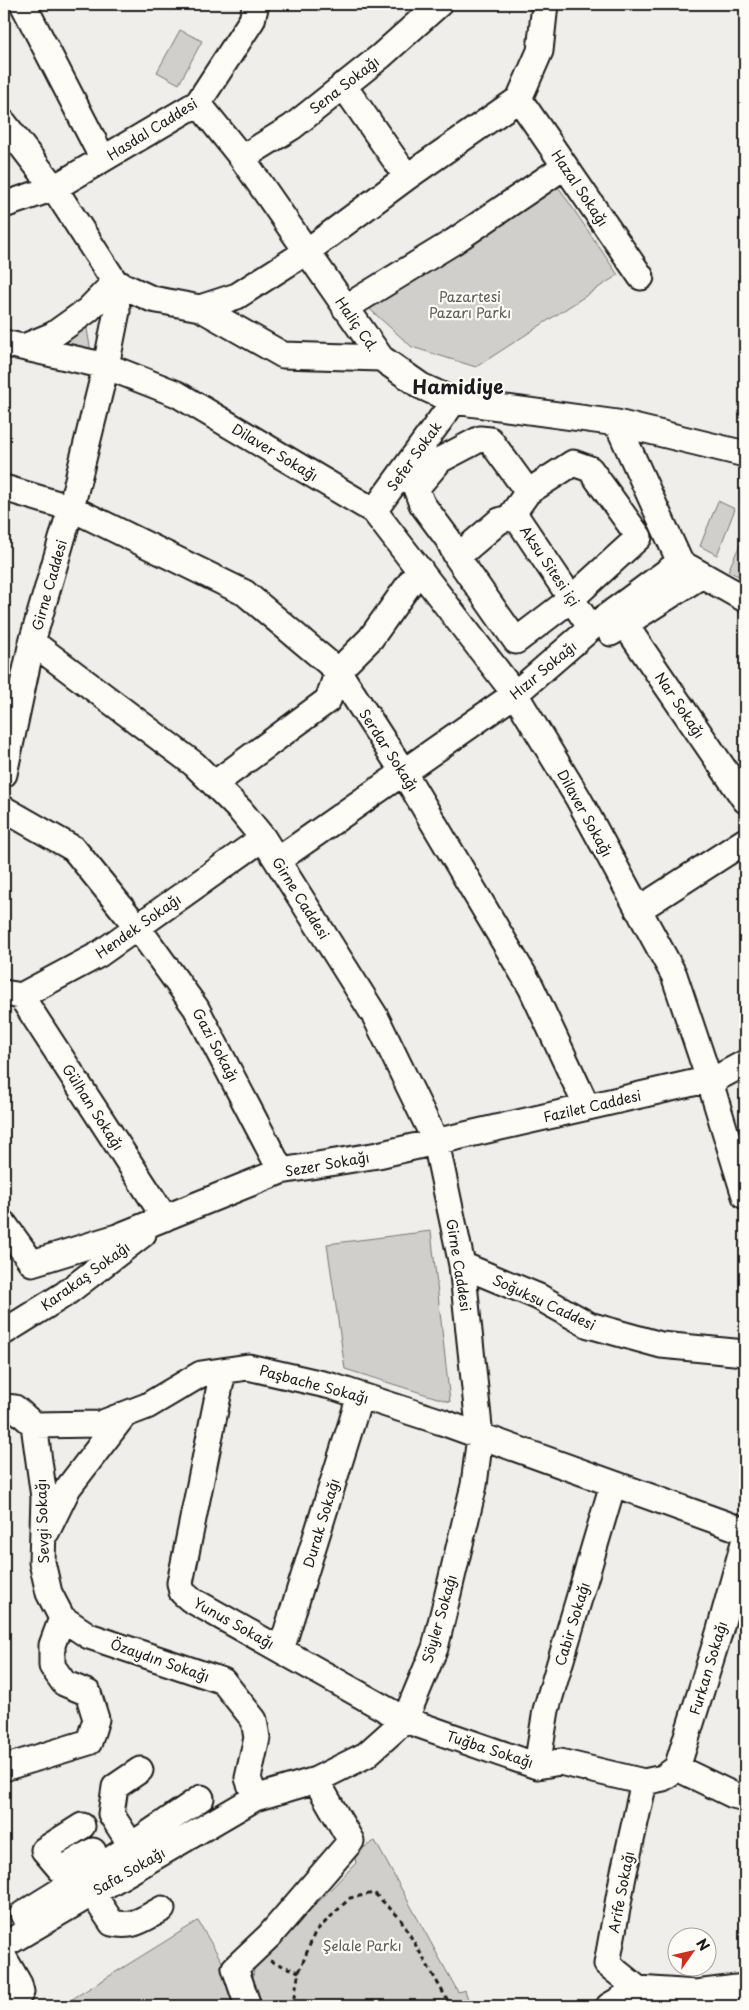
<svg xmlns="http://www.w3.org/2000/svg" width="749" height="2010" font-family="'Playpen Sans',sans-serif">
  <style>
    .green { fill: #d0cfcc; stroke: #767674 }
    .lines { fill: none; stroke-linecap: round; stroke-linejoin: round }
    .minor-casing { stroke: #1c1c1c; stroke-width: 29 }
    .path { stroke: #1c1c1c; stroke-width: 3; stroke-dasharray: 5 4; stroke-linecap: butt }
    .minor { stroke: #fdfcf7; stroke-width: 25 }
    .labels { text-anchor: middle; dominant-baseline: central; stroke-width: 4.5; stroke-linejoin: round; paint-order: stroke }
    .street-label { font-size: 14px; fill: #1c1c1c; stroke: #fdfcf7 }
    .park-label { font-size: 14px; fill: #5b5b5a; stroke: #fdfcf7 }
    .district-label { font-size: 19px; font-weight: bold; fill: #1c1c1c; stroke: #fdfcf7 }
  </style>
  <rect width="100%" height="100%" fill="#f0eeea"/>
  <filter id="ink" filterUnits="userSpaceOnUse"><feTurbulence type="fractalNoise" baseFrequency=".02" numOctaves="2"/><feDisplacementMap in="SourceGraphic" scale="10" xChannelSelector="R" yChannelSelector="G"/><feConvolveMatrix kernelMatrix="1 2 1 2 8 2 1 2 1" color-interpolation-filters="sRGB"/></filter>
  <g filter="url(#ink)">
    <!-- green -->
    <path class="green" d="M180,30L202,41L179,84L157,72Z
      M555,182L618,275L476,367L412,347L364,304Z
      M86,323L91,352L52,347Z
      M718,501L735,509L717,555L700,546Z
      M742,540L745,542V579L728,571Z
      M431,1231L450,1402L345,1369L327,1244Z
      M375,1841L458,1992L465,1990L470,2006H259L253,1976L255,1964L265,1957L356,1863L354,1853Z
      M198,1921L237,1987L245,2006H61Z"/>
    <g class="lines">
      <!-- minor casing -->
      <g class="minor-casing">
        <path id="minor" d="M23,4L103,159
          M343,85L407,177
          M519,99L641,277
          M198,103L242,158L381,358L421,386L454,401L617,423L745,454
          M4,123L54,188L115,282L117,311L106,366L71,508L32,642L194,764L240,810L263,838L375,1016L436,1142L462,1265L480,1436L474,1485L435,1648L405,1720L366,1755L316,1780L255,1798L4,1945
          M242,158L292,127L381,56L439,4
          M4,205L54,188L198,103L252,20L256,4
          M200,308L283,355L381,358
          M345,308L453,242L565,166
          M4,343L106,366L177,394L374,511L515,694L578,798L674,975L709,1079L745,1196
          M24,347L53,335L88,310L115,282L152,299L200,308L237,296L306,252L407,177L519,99L540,51L545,4
          M4,488L71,508L245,593L338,671L404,773L531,987L587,1107
          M374,511L454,401
          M519,521L513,513L528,492L490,440L480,439L440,460L416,488L422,504L448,539L457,557L499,521L508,518L519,521L591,628
          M457,557L516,641L571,599L639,537L590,469L573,463L528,492
          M688,567L745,599
          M615,610L745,800
          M611,633L702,575
          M4,774L32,642
          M214,784L328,700L338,671L371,638L420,569
          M4,809L74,849L138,928L196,1008L281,1171
          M278,860L515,694L591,628L680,562L617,423
          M638,910L745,841
          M4,993L21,996L98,955L263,838
          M21,996L165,1218
          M4,1224L32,1263L117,1237L281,1171L378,1155L719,1077L745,1063
          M462,1265L539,1297L589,1325L661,1345L745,1353
          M4,1332L65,1294L143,1234
          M223,1371L180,1583L182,1592L190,1599L405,1720L537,1766L560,1762L644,1782L663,1778L677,1768
          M4,1407L15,1408L34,1425
          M34,1425L100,1424L147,1406L201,1374L248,1367L331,1386L442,1422L745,1531
          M47,1531L68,1488L124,1415
          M62,1618L89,1636L223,1681L254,1720L257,1738L248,1778L255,1798
          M281,1650L360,1396
          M537,1766L546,1710L613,1484
          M4,1768L89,1742L96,1719L88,1693L64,1683L52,1666V1645L62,1618L49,1593L42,1562L44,1497L34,1425
          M677,1768L719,1633L745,1539
          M677,1768L733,1795L745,1798
          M644,1782L623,1876L607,1964L638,1989L696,1993L745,1987
          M82,1826L44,1850L61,1870L93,1851
          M131,1845L111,1814L115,1787L140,1770
          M92,1893L112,1923C134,1928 143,1919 162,1909
          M23,1914L107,1862L201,1798
          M4,1958L19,1984L21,1992L14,2001L4,2006
          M248,2006L235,1968L270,1935L351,1841L316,1780
          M609,2006L638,1989"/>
      </g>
      <!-- path -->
      <path class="path" d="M270,1961L299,1972
        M296,2006L293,2002L299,1972L315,1932L350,1898L374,1893L400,1918L451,2006"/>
      <!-- minor -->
      <use href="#minor" class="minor"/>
    </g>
  </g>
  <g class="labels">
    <!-- street labels -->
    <g class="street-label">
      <text transform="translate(344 85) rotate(-38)">Sena Sokağı</text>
      <text transform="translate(152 129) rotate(-32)">Hasdal Caddesi</text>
      <text transform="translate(580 188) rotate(56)">Hazal Sokağı</text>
      <text transform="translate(357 324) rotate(55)">Haliç Cd.</text>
      <text transform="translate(275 452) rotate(31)">Dilaver Sokağı</text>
      <text transform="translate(414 456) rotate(-54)">Sefer Sokak</text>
      <text transform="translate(550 566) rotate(56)">Aksu Sitesi içi</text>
      <text transform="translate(49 585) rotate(-74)">Girne Caddesi</text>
      <text transform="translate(543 670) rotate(-40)">Hızır Sokağı</text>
      <text transform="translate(680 705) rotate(56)">Nar Sokağı</text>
      <text transform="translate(389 750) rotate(57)">Serdar Sokağı</text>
      <text transform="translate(585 813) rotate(61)">Dilaver Sokağı</text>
      <text transform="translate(301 898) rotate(58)">Girne Caddesi</text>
      <text transform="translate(138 926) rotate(-35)">Hendek Sokağı</text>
      <text transform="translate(216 1045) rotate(62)">Gazi Sokağı</text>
      <text transform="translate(592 1106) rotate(-13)">Fazilet Caddesi</text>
      <text transform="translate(93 1107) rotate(57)">Gülhan Sokağı</text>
      <text transform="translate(327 1164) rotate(-10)">Sezer Sokağı</text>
      <text transform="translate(459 1265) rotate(81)">Girne Caddesi</text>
      <text transform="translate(85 1276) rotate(-36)">Karakaş Sokağı</text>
      <text transform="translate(544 1302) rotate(25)">Soğuksu Caddesi</text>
      <text transform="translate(314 1384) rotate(15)">Paşbache Sokağı</text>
      <text transform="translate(42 1521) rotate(-92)">Sevgi Sokağı</text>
      <text transform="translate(321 1523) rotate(-73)">Durak Sokağı</text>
      <text transform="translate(439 1619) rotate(-74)">Söyler Sokağı</text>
      <text transform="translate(234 1623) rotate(29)">Yunus Sokağı</text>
      <text transform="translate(572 1624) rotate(-73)">Cabir Sokağı</text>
      <text transform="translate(160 1660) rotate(19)">Özaydın Sokağı</text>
      <text transform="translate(708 1668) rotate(-73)">Furkan Sokağı</text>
      <text transform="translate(490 1749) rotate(18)">Tuğba Sokağı</text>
      <text transform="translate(129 1871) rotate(-30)">Safa Sokağı</text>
      <text transform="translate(621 1892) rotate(-79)">Arife Sokağı</text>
    </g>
    <!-- park labels -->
    <g class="park-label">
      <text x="470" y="296">Pazartesi<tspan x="470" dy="16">Pazarı Parkı</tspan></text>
      <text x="362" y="1945">Şelale Parkı</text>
    </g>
    <!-- district labels -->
    <g class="district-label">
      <text x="458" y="386">Hamidiye</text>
    </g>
  </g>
  <!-- margin -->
  <rect width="749" height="2010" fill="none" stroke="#fdfcf7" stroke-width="20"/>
  <rect x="10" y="10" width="729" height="1990" fill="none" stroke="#1c1c1c" stroke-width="2" filter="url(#ink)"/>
  <!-- north arrow -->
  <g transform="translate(692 1952) rotate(56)"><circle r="24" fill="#fdfcf7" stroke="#a3a29f"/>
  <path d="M0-4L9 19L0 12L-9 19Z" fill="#c8321e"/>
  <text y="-8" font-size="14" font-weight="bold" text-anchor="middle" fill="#1c1c1c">N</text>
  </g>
</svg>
